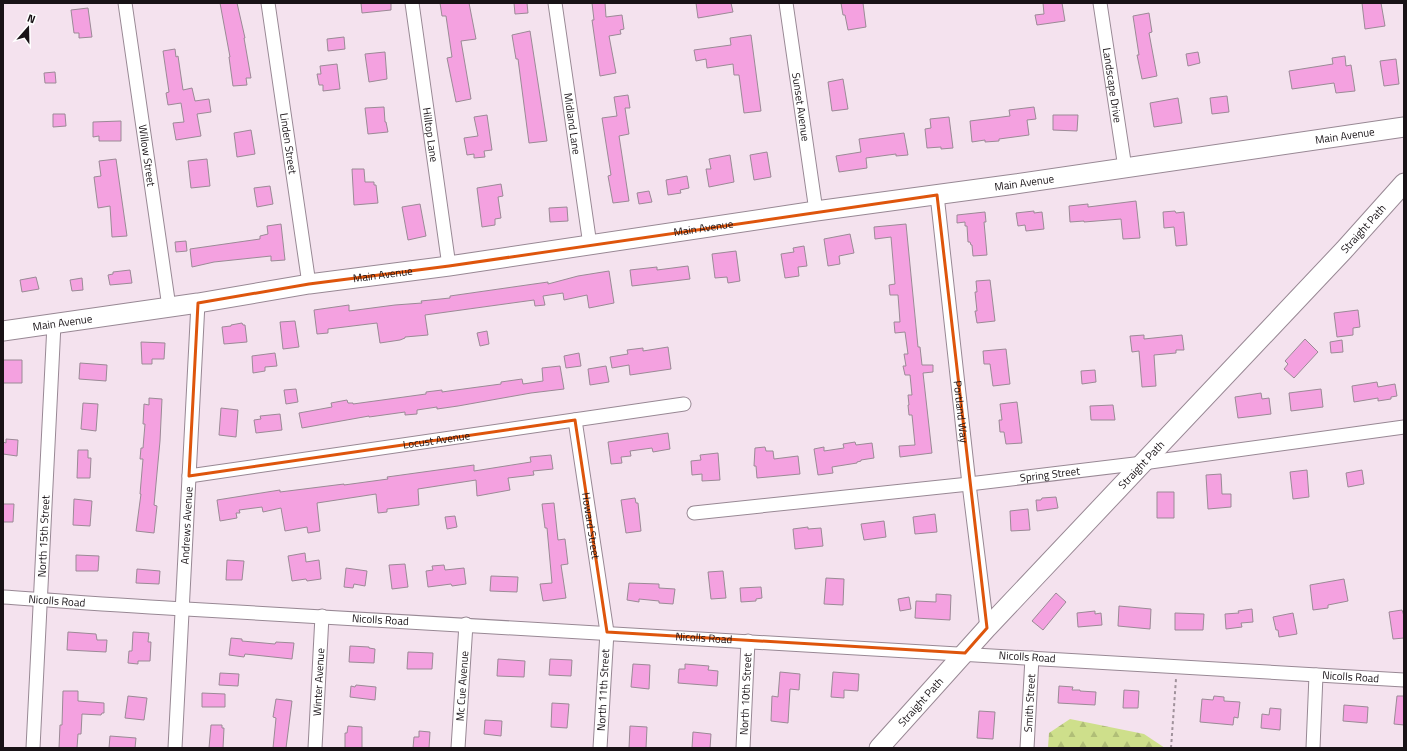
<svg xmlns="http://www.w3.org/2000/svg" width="1407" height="751" font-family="'Titillium Web',sans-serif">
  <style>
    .forest { fill: url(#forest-firs) }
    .building { fill: #f4a1e0; stroke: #9b8a96 }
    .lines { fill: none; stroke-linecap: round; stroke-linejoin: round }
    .street-casing { stroke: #988894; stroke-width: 15 }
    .secondary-casing { stroke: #988894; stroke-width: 21 }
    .path { stroke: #a0929b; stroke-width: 2; stroke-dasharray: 3 3; stroke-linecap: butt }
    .street { stroke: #fff; stroke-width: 13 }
    .secondary { stroke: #fff; stroke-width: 19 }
    .marked { fill: none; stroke: #de550c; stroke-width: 3; stroke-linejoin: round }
    .labels { text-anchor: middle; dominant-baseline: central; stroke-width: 4; stroke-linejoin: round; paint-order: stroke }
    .street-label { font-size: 11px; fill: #181216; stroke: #fff }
  </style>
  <defs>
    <pattern id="forest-firs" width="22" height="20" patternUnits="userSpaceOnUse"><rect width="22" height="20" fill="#cedf8b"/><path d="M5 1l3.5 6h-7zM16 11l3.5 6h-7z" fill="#b0be77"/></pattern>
  </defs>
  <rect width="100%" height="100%" fill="#f4e2ee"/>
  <!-- forest -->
  <path class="forest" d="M1070,719L1144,734L1165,748H1048L1049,733Z"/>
  <!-- building -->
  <path class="building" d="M220,3H237L245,38H244L251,78H246L247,85L233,86L229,57H230Z
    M361,3H391V10L362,13Z
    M440,3H469L476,39L461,41L471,99L456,102L447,58L452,57L446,16H442Z
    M514,3H527L528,13L515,14Z
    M592,3H605L606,17L622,15L624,29L620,30L621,34L609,36L616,73L600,76L592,20H594Z
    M696,3H731L733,12L698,18Z
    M841,3H863L866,27L848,30L845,15H843Z
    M1043,3H1062L1065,21L1037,25L1035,15L1044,14Z
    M1362,3H1381L1385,26L1365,29Z
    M88,8L92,37L79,38V33H74L71,10Z
    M1149,13L1152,32L1149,33L1157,76L1142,79L1137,55H1139L1133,16Z
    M530,31L547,141L529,143L518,59H516L512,35Z
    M751,35L761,111L744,113L739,75H734L733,64L707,68L706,59L696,61L694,50L731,45L730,38Z
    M344,37L345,49L328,51L327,39Z
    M175,49L176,57L178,56L183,90L192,88L195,101L209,99L211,112L197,114L201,136L176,140L173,123L184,122L181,103L168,105L166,93L169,92L163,51Z
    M385,52L387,79L369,82L365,54Z
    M1198,52L1200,63L1188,66L1186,54Z
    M1345,56L1346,66L1351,65L1355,91L1336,93L1334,83L1292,89L1289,71L1333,64L1332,58Z
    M1396,59L1399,84L1384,86L1380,61Z
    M337,64L340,89L323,91V85H319L317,74H321L320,66Z
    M55,72L56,83H45L44,73Z
    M843,79L848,109L832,111L828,82Z
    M628,95L630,108H625L629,134L619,136L629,201L613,203L608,176L611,175L602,118L617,116L614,97Z
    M1227,96L1229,112L1212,114L1210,98Z
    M1178,98L1182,123L1154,127L1150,103Z
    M384,107L385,122H386L388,132L368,134L365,108Z
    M1034,107L1036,119L1027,120L1029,135L999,139V141L985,142V140L972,142L970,121L1010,116L1009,110Z
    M53,114H65L66,126L53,127Z
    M487,115L492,150L484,151L485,157L474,158V154L467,155L464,138L478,136L474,117Z
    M1053,115H1078L1077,131L1053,130Z
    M949,117L953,148L941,149V147L927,148L925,129L931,128L930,119Z
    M121,121V141H99V136L93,137V122Z
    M251,130L255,154L237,157L234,133Z
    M904,133L908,155L896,156V154L866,158L867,168L839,172L836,156L861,152L859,139Z
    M767,152L771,177L754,180L750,155Z
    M730,155L734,182L709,187L706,169H711L709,159Z
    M116,159L127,236L112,237L110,206L98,208L94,177L101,176L99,161Z
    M207,159L210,186L191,188L188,161Z
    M352,169H364L365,182H374V185H376L378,203L354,205Z
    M687,176L689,188L680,190L681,193L668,195L666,180Z
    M501,184L503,196L498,197L501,218L495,219V225L482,227L477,188Z
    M270,186L273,204L257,207L254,188Z
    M649,191L652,202L639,204L637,193Z
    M1136,201L1140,238L1123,239L1121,219L1084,222V221L1070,222L1069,206L1088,204V207Z
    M420,204L426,236L408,240L402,207Z
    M567,207L568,221L550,222L549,208Z
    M1034,211V213L1042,212L1044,229L1026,231L1025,225L1018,226L1016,213Z
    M1175,211L1176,213L1184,212L1187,245L1176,246L1174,227L1164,228L1163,212Z
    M985,212L986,222H984L987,255L973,256L972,245H971L970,242H968L967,226H965V222L957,223V215Z
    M281,224L285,260L271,261V256L214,262L192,267L190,249L260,239V236L268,234L267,226Z
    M906,224L918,347H920L922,365H933V372L923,373L932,453L900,457L899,446L915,445L912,415H909L908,405H909L908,395H912L910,375H905L903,366H906L904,354H908L905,332L895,333L894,322H900L898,295H890L889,285L895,284L891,237L875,239L874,227Z
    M850,234L854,253L839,256L840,264L828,266L824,239Z
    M186,241L187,251L176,252L175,242Z
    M804,246L807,266L798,267L799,276L785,278L781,254L794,252L793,248Z
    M736,251L740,281L728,283L727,277L715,278L712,254Z
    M688,266L690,279L632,286L630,270L657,267V270Z
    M130,270L132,283L110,285L108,275L113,274V272Z
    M609,271L614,303L589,308L587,295L564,300L563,293L543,296L545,305L535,306L534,300L425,315L428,335L405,337V338L400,340L380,343L377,323L328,329V333L317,334L314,310L349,305V311L395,305L422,303L421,301L450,298V296L548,282V284L578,276Z
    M36,277L39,289L22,292L20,280Z
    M82,278L83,290L72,291L70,280Z
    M990,280L995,321L977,323L975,311H977L975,292H977L976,281Z
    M1358,310L1360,327L1353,328V335L1337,337L1334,313Z
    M295,321L299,347L283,349L280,322Z
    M242,323L243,325H245L247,342L224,344L222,327L231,326V325Z
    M487,331L489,344L480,346L477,333Z
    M1144,335V339L1182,335L1184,350H1176V353L1154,355L1156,386L1142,387L1139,351L1132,352L1130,336Z
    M1305,339L1318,352L1294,378L1284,369L1288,364L1285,361Z
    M1342,340L1343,352L1331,353L1330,342Z
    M141,342L165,343L164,359H152V364H142Z
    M668,347L671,369L630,375L629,365L612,368L610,357L628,354L627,350L643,348V351Z
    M1006,349L1010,384L993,386L990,364H984L983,351Z
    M275,353L277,366L265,367V371L253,373L252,356Z
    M579,353L581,366L566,368L564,356Z
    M3,360H22V383H3Z
    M80,363L107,365L106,381L79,379Z
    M560,366L564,389L531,393L458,406L437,409V407L417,410V414L405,415V412L369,417V416L302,428L299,413L332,407L331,403L347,400L348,403H353V404L426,394V392L442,390V392L456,390L501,384V382L522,379L523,384L543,381L542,368Z
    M606,366L609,382L590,385L588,369Z
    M1095,370L1096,382L1082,384L1081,371Z
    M1377,382L1378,387L1395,384L1397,396L1391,397V399L1378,401V398L1354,402L1352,386Z
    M296,389L298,402L286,404L284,390Z
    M1321,389L1323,407L1291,411L1289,393Z
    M1261,393L1262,399L1269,398L1271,414L1238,418L1235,397Z
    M149,398L162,399L160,441L154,505L157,506L154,533L136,531L141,494H140L143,459H140L141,448H143L145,424H143L144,404L149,405Z
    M1017,402L1022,443L1006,444L1004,432H1000L999,420H1002L1000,404Z
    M83,403L98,404L96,431L81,429Z
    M1113,405L1115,420H1091L1090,406Z
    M221,408L238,410L236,437L219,435Z
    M280,414L282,430L256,433L254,420L261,419L260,416Z
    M668,433L670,449L653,452L652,448L630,451L631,456L621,457L622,463L611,464L608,442Z
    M6,439L18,440L17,456L3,454V442L6,443Z
    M855,442L856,445L872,443L874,458L861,460V461L857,462V463L832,467L833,473L818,475L814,449L824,447V451L844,448L843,444Z
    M765,447L766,451H773L774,459L798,456L800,474L757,478L756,466H754L755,448Z
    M78,450H88V458H91L90,478H77Z
    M718,453L720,480L702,481V474L692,475L691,461L701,460L700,455Z
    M551,455L553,469L533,471L534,475L508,478L510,490L477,496L476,480L418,489L419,505L387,509V512L378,513L376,494L317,503L320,531L308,533L307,527L285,531L281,508L263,512L262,507L239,510L240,513H236L237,518L220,521L217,500L280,490V492L344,484V485L388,479L387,477L474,465V471L531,462L530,457Z
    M1307,470L1309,497L1293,499L1290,472Z
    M1362,470L1364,484L1348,487L1346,473Z
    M1221,474L1222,494H1231V507L1208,509L1206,475Z
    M1157,492H1174V518H1157Z
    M1056,497L1058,508L1037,511L1036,500H1041L1042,498Z
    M635,498L636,503H638L641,531L626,533L621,500Z
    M74,499L92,501L90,526L73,525Z
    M554,503L558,540L565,539L568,564L561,565L566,598L543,601L540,584L552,583L547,528H545L542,504Z
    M3,504H14L13,522H3Z
    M1028,509L1030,530L1011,531L1010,511Z
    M935,514L937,532L915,534L913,517Z
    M455,516L457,527L447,529L445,517Z
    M884,521L886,537L864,540L861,524Z
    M808,527V529L821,528L823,546L795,549L793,529Z
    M305,553L306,562L319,560L321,579L307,581L306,579L292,581L288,556Z
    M76,555L99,556L98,571H76Z
    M227,560L244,561L242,580H226Z
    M405,564L408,587L392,589L389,565Z
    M444,565L445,570L464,568L466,584L452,586L451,584L428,587L426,571L433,570L432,566Z
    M346,568L367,571L365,586L354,584L353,588L344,587Z
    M137,569L160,571L159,584L136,583Z
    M723,571L726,598L711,599L708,572Z
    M491,576L518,577L517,592L490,591Z
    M826,578L844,579L843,605L824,604Z
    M1344,579L1348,601L1328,605V608L1313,610L1310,585Z
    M629,583L659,584V588L675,589L673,604L659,603V601L639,599V602L627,600Z
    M761,587L762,598L756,599V601L741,602L740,588Z
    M1056,593L1066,602L1043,630L1032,621Z
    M936,594L951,595L950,620L915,618L916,601L936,602Z
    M909,597L911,609L900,611L898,599Z
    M1119,606L1151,609L1150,629L1118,626Z
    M1252,609L1253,622L1241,623L1242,627L1226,629L1225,614L1239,613L1238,611Z
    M1402,610L1404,616V638L1393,639L1389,612Z
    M1095,611V614L1101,613L1102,625L1078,627L1077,613Z
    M1175,613L1204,614L1203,630H1175Z
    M1293,613L1297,634L1279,637L1278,630H1276L1273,617Z
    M68,632L96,634L97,640H107L106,652L67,650Z
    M133,632L149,633L148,642H151L150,661H138V664L128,663L129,651H132Z
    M231,638L242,639V641L275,644L276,642L294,643L292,659L245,654L244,657L229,655Z
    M350,646L369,647V648L375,649L374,663L349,662Z
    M408,652L433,653L432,669H407Z
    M498,659L525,661L524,677L497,676Z
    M550,659L572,660L571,676L549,675Z
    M633,664L650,665L649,689L631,687Z
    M685,664L709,666L708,670L718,671L717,686L678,683L679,669H685Z
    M780,672L800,674L799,690L790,689L788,723L771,721L772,696L778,697Z
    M833,672L859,674L858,691L844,690V698L831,697Z
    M220,673L239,674L238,686L219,685Z
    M356,685L376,687L375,700L350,697L351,686L355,687Z
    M1059,686L1073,687L1072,690H1080V691L1096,692L1095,705L1058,703Z
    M1124,690L1139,691L1138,708H1123Z
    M63,691H78V701L104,703V713H102L101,715L82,714L81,734H78L77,748H59L60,725H62Z
    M202,693L225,694V707H202Z
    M128,696L147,698L144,720L125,718Z
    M1214,696L1224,697V701L1240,702L1238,718L1234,717L1233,725L1200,722L1202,699L1213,700Z
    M1397,696H1404V725L1394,724Z
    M276,699L292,701L286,748H273L276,718L273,717Z
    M552,703L569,704L567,728L551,727Z
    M1344,705L1368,707L1367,723L1343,721Z
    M1270,708L1281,709L1280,730L1261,728L1262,714L1269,715Z
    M979,711L995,712L993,739L977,738Z
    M485,720L502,721L501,736L484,734Z
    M211,725H222V728H224L223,748H209Z
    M348,726L362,727V748H345V733H347Z
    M630,726L647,727L646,748H629Z
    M419,731L430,732L429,748H413L414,737H419Z
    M693,732L711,734L710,748H692Z
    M110,736L136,738L135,748H109Z"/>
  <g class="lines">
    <!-- street casing -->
    <g class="street-casing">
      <g id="street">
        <path id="s1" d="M125,3L169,307"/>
        <path id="s2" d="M268,3L309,284"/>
        <path id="s3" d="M412,3L449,266"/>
        <path id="s4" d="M555,3L590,245"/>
        <path id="s5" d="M786,3L816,211"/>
        <path id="s6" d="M1100,3L1125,168"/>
        <path id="s7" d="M937,195L969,484L987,628"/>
        <path id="s8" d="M575,420L607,632L600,748"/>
        <path id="s9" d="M189,476L684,404"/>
        <path id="s10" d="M694,513L969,484L1143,463L1404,427"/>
        <path id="s11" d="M3,597C64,601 125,606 186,609C592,631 998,654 1404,680"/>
        <path id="s12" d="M33,748L54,324"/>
        <path id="s13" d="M175,748L198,303"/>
        <path id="s14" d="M315,748L322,616"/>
        <path id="s15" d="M458,748L466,624"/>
        <path id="s16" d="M743,748L748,641"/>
        <path id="s17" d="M1027,748L1032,658"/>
        <path d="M1313,748L1316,675"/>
      </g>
    </g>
    <!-- secondary casing -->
    <g class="secondary-casing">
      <g id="secondary">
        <path id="s18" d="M3,331L198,303L309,284L449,266L816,211L1008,185L1404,127"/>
        <path id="s19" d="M879,748L987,628L1344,250L1404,183"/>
      </g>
    </g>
    <!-- path -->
    <path class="path" d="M1171,748L1176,679"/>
    <!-- street -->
    <use href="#street" class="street"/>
    <!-- secondary -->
    <use href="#secondary" class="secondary"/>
  </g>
  <!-- marked area -->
  <path class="marked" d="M937,195L987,628L965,653L607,632L575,420L189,476L198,303L309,284L449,266Z"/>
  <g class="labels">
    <!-- street labels -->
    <g class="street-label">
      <text stroke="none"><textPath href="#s6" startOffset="83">Landscape Drive</textPath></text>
      <text stroke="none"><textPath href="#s5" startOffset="105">Sunset Avenue</textPath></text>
      <text stroke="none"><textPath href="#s4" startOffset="122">Midland Lane</textPath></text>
      <text stroke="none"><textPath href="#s3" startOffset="133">Hilltop Lane</textPath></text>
      <text stroke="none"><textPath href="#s18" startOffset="1356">Main Avenue</textPath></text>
      <text stroke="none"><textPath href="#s2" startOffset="142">Linden Street</textPath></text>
      <text stroke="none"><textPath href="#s1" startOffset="154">Willow Street</textPath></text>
      <text stroke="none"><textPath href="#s18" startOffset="1032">Main Avenue</textPath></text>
      <text stroke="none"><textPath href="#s18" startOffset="708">Main Avenue</textPath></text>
      <text stroke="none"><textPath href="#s19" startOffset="710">Straight Path</textPath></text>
      <text stroke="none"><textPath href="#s18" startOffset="384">Main Avenue</textPath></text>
      <text stroke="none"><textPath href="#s18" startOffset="60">Main Avenue</textPath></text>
      <text stroke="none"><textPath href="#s7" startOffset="218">Portland Way</textPath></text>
      <text stroke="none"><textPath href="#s9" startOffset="250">Locust Avenue</textPath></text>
      <text stroke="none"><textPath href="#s19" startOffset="386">Straight Path</textPath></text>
      <text stroke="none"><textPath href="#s10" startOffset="358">Spring Street</textPath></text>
      <text stroke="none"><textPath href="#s13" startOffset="223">Andrews Avenue</textPath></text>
      <text stroke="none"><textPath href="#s8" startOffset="107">Howard Street</textPath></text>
      <text stroke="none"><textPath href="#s12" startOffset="212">North 15th Street</textPath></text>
      <text stroke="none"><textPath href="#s11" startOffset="54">Nicolls Road</textPath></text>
      <text stroke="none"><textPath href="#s11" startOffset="378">Nicolls Road</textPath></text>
      <text stroke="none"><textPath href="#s11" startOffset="702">Nicolls Road</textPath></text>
      <text stroke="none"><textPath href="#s11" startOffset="1026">Nicolls Road</textPath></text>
      <text stroke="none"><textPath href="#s11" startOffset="1350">Nicolls Road</textPath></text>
      <text stroke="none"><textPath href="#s14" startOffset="66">Winter Avenue</textPath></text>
      <text stroke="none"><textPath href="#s15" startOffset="62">Mc Cue Avenue</textPath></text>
      <text transform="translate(603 690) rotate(-87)">North 11th Street</text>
      <text stroke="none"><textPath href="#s16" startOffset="54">North 10th Street</textPath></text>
      <text stroke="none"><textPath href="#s19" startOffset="62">Straight Path</textPath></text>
      <text stroke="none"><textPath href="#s17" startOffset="45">Smith Street</textPath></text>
    </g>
  </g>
  <!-- border -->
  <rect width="1407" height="751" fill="none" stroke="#181216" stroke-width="8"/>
  <!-- north arrow -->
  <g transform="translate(28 28) rotate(20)" stroke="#ffffff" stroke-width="3" paint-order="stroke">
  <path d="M0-3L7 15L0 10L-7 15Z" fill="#181216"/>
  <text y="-6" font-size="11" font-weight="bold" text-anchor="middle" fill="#181216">N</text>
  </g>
</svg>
